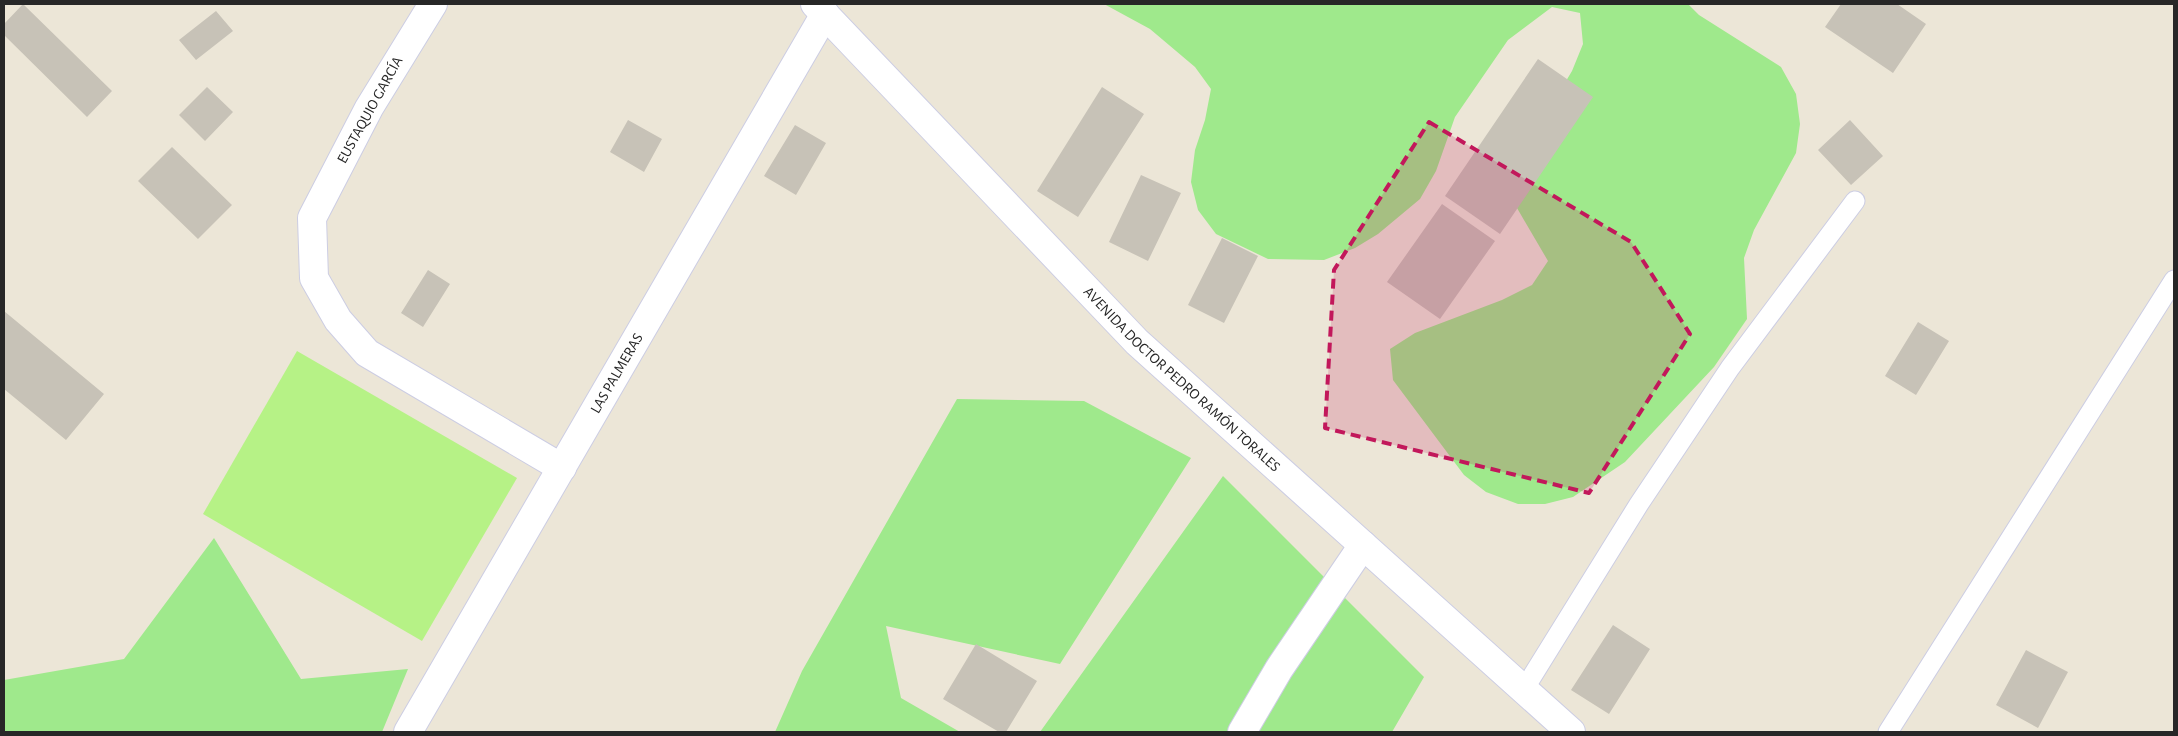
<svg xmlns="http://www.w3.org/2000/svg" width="2178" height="736" font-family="'Alegreya Sans',sans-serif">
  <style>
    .green { fill: #9fe98c }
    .pitch { fill: #b6f286 }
    .building { fill: #c7c2b7 }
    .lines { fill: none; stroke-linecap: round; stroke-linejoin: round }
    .service-casing { stroke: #cccde3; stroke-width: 21 }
    .minor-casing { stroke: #cccde3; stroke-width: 30 }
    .tertiary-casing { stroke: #cccde3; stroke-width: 30 }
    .service { stroke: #fff; stroke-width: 19 }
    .minor { stroke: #fff; stroke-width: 28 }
    .tertiary { stroke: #fff; stroke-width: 28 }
    .marked { fill: #c2185b; fill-opacity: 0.2; stroke: #c2185b; stroke-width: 4; stroke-dasharray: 10 6; stroke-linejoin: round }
    .labels { text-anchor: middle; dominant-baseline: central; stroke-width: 4.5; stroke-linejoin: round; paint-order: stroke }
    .street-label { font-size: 15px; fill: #272727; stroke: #fff }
  </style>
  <rect width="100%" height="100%" fill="#ece6d7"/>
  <!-- green -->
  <path class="green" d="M1104,4H1688L1699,15L1781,67L1796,94L1800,124L1796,153L1754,230L1744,258L1747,319L1714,367L1625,462L1573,497L1545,504H1518L1486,492L1464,475L1393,380L1390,349L1415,333L1502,300L1532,285L1548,261L1517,208L1514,180L1524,151L1572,71L1583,44L1580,13L1552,7L1508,40L1455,117L1436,171L1420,199L1378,234L1355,248L1324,260L1268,259L1216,234L1198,210L1191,182L1195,150L1205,120L1211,89L1195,67L1150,29Z
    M957,399L1084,401L1191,458L1060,664L886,626L901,698L960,732H775L802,671Z
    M1223,476L1424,677L1392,732H1040Z
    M214,538L301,679L408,669L382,732H4V680L124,659Z"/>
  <!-- pitch -->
  <path class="pitch" d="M297,351L517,478L422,641L203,514Z"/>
  <!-- building -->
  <path class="building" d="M23,4L112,91L87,117L4,35V24Z
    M1841,4H1897L1926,24L1893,73L1825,27Z
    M216,11L233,31L196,60L179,40Z
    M1538,59L1593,97L1500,234L1445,196Z
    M207,87L233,112L205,141L179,115Z
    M1102,87L1144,114L1078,217L1037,191Z
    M628,120L662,139L644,172L610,152Z
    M1850,120L1883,156L1851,185L1818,150Z
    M795,125L826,143L796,195L764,176Z
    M172,147L232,205L198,239L138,181Z
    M1141,175L1181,193L1148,261L1109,242Z
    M1442,204L1495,241L1440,319L1387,282Z
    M1222,238L1258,256L1224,323L1188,305Z
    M428,270L450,284L423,327L401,313Z
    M4,311L104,394L66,440L4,389Z
    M1918,322L1949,341L1916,395L1885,376Z
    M1613,625L1650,649L1609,714L1571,690Z
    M976,644L1037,681L1006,732H999L943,699Z
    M2026,650L2068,672L2038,728L1996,705Z"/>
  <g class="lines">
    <!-- service casing -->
    <g class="service-casing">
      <path id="service" d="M1523,691L1639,504L1730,368L1855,201
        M1888,732L2174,280"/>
    </g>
    <!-- minor casing -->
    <g class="minor-casing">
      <g id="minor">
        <path d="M433,4L369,108L312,218L314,278L338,320L367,353L562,468"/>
        <path id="s1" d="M408,732L825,14"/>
        <path d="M1242,732L1279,669L1363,545"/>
      </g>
    </g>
    <!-- tertiary casing -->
    <g class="tertiary-casing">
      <g id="tertiary">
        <path id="s2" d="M815,4L1137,342L1571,732"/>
      </g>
    </g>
    <!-- service -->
    <use href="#service" class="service"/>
    <!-- minor -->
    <use href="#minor" class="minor"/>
    <!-- tertiary -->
    <use href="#tertiary" class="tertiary"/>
  </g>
  <!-- marked area -->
  <path class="marked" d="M1429,122L1631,242L1690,334L1589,493L1325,428L1334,270Z"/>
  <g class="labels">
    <!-- street labels -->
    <g class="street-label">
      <text transform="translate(370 110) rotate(-61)">EUSTAQUIO GARCÍA</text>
      <text stroke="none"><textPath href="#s1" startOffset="415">LAS PALMERAS</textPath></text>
      <text stroke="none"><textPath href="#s2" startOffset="525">AVENIDA DOCTOR PEDRO RAMÓN TORALES</textPath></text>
    </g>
  </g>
  <!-- border -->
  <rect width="2178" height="736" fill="none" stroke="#272727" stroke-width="10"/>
</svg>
